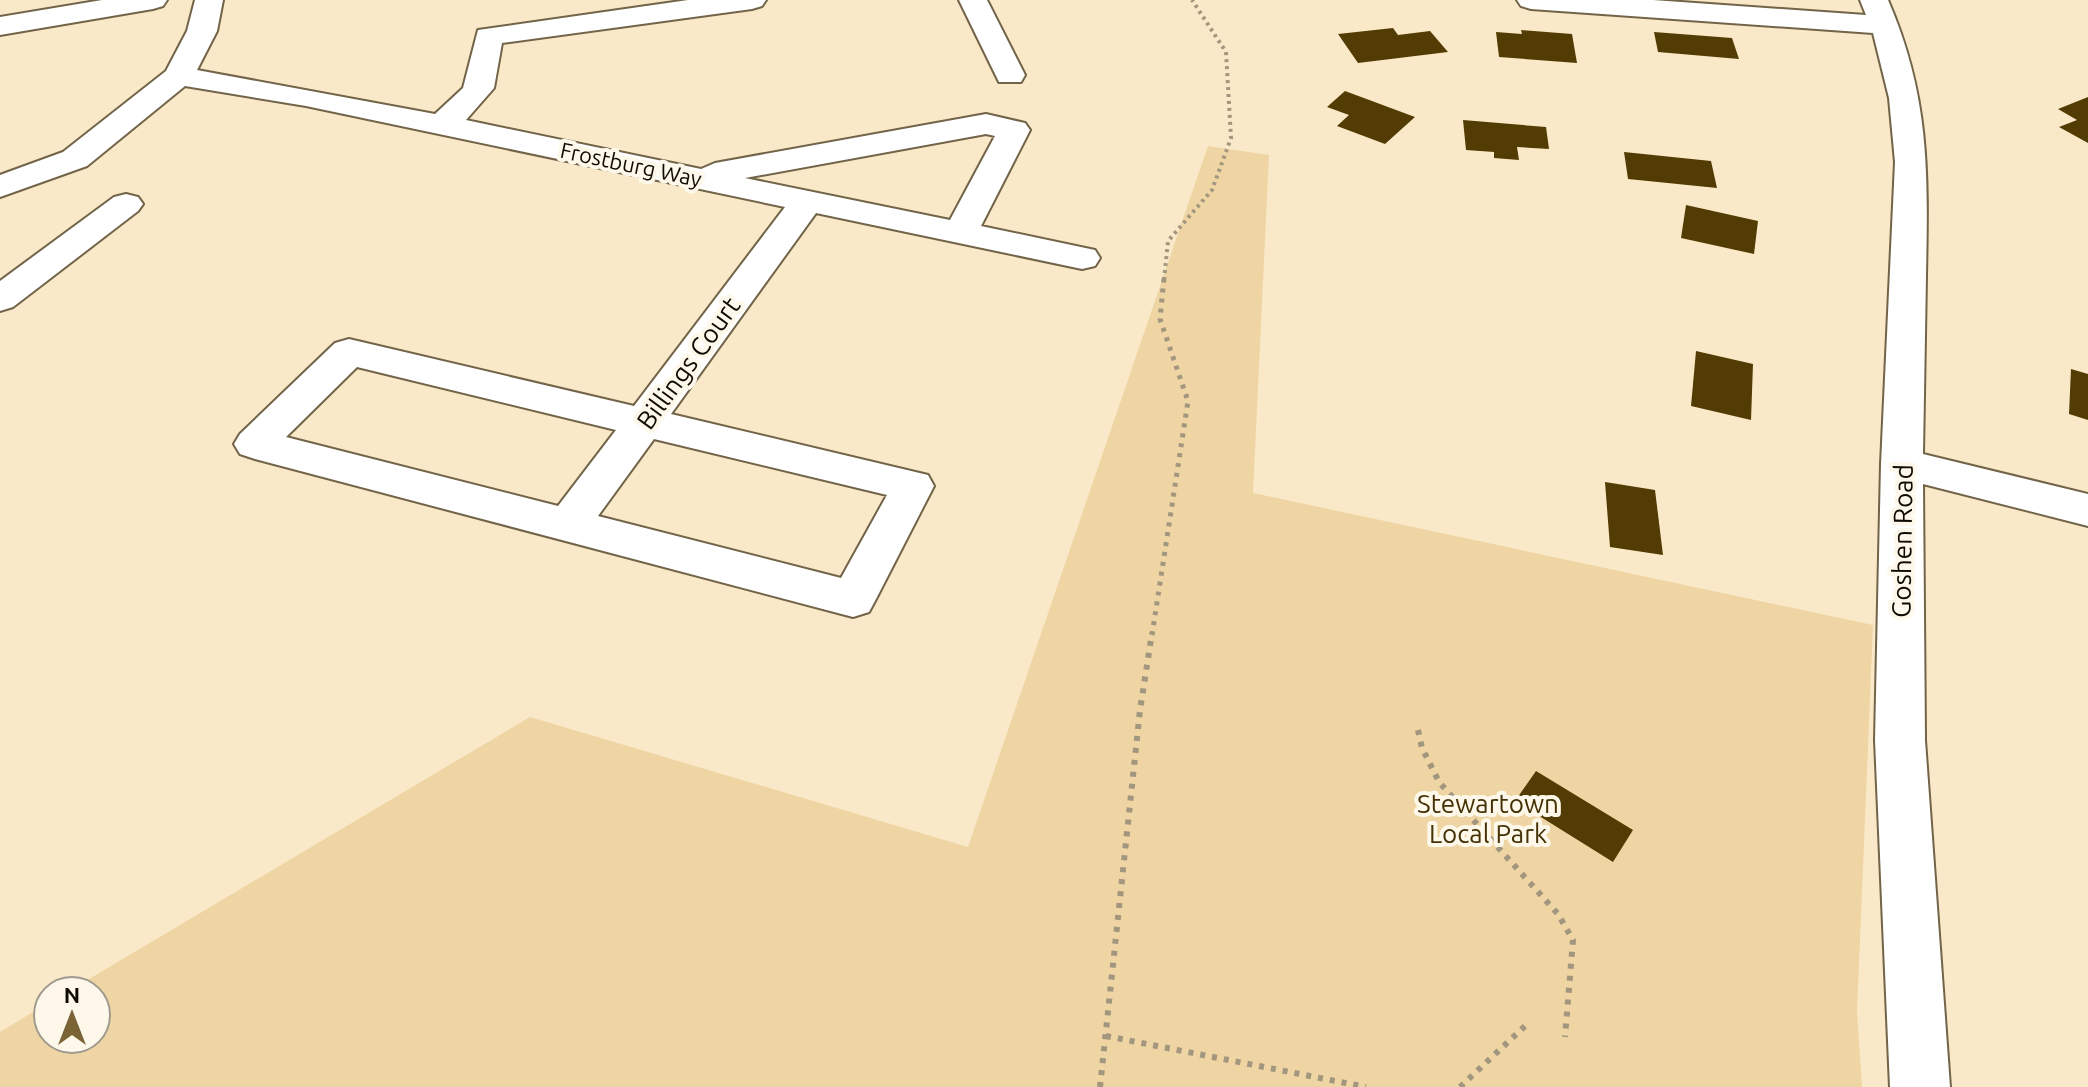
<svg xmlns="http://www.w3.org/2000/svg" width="2088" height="1087" font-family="Ubuntu,sans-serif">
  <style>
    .green { fill: #eed5a3 }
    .building { fill: #533c03 }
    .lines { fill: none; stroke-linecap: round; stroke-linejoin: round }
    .minor-casing { stroke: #726448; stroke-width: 4 }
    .path-far2 { stroke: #a2967e; stroke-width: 4; stroke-dasharray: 3 4; stroke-linecap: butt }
    .path-far1 { stroke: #a2967e; stroke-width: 5; stroke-dasharray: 4 6; stroke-linecap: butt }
    .path { stroke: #a2967e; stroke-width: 6; stroke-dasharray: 5 7; stroke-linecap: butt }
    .minor { fill: #fff; fill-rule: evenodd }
    .labels { text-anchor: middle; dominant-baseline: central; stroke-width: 8; stroke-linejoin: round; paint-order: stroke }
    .far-street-label { font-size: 22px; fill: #100b02; stroke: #fef8eb }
    .street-label { font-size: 26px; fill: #100b02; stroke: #fef8eb }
    .park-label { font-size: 26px; fill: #443105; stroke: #fef8eb }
  </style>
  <rect width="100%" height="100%" fill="#fae9c9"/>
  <!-- green -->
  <path class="green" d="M1208,146L1269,155L1253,493L1873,625L1857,1012L1862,1087H0V1032L48,1003V1039H96V991H69L530,717L968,847Z"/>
  <!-- building -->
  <path class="building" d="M1393,28L1398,35L1430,31L1448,52L1358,63L1338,34Z
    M1521,30L1572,34L1577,63L1499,57L1496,32L1522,34Z
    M1654,32L1732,38L1739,59L1658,52Z
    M1345,91L1415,117L1385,144L1337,126L1349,115L1327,107Z
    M2088,97V143L2059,127L2077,120L2058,109Z
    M1463,120L1546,127L1549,149L1517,147L1519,160L1494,158V152L1466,150Z
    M1624,152L1711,161L1717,188L1628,179Z
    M1686,205L1758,221L1754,254L1681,238Z
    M1696,351L1753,364L1751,420L1691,406Z
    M2071,369L2088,374V420L2069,414Z
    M1605,482L1655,490L1663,555L1610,547Z
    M1536,771L1633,830L1613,862L1515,801Z"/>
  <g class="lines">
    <!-- minor casing -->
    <g class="minor-casing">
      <path id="minor" d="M102,0H167L163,6L153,9L0,35V17Z
        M195,0H223L217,31L197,70L435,114L463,88L478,30L688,0H766L762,6L752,9L502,43L494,88L466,120L701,169L715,163L986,114L1025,123L1030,130L981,226L1095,250L1100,258L1095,266L1082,269L816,213L671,414L928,475L934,486L876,599L869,612L853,617L255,459L240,454L234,444L240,434L335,343L349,339L634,406L785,207L306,106L185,86L87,166L0,197V175L63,152L166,71L187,31ZM986,134L995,136L950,220L745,178ZM357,367L616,430L558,506L286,437ZM654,439L887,495L841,578L598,516Z
        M959,0H987L1025,75L1021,82H999Z
        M1517,0H1653L1866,15L1860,0H1888C1930,97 1928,173 1926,276C1925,336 1924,395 1923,454L2088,494V526L1923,484L1925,740L1950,1087H1890L1875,740L1881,464L1895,162L1889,98L1873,33L1531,9L1521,6Z
        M126,194L138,197L143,204L138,211L13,307L0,311V281L114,197Z"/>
    </g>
    <!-- path-far2 -->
    <path class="path-far2" d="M1164,280L1168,241L1212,190L1231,138L1226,52L1192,0"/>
    <!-- path-far1 -->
    <path class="path-far1" d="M1152,635L1188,401L1160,319L1164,278"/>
    <!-- path -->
    <path class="path" d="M1418,730L1422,748L1439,782L1558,914L1573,940L1565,1037
      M1106,1036L1366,1087
      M1100,1087L1140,710L1152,633
      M1460,1087L1525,1026"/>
    <!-- minor -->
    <use href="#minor" class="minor"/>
  </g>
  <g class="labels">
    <!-- far-street labels -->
    <g class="far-street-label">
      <text transform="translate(631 164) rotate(12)">Frostburg Way</text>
    </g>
    <!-- street labels -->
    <g class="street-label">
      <text transform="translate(688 363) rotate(-54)">Billings Court</text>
      <text transform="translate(1902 541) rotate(-89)">Goshen Road</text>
    </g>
    <!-- park labels -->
    <g class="park-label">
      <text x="1488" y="803">Stewartown<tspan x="1488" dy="30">Local Park</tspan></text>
    </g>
  </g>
  <!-- north arrow -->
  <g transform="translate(72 1015)"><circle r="38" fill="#fef8eb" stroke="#9f998e" stroke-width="2"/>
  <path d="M0-6L14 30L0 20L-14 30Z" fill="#7b6434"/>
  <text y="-12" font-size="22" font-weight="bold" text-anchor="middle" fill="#100b02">N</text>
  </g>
</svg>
